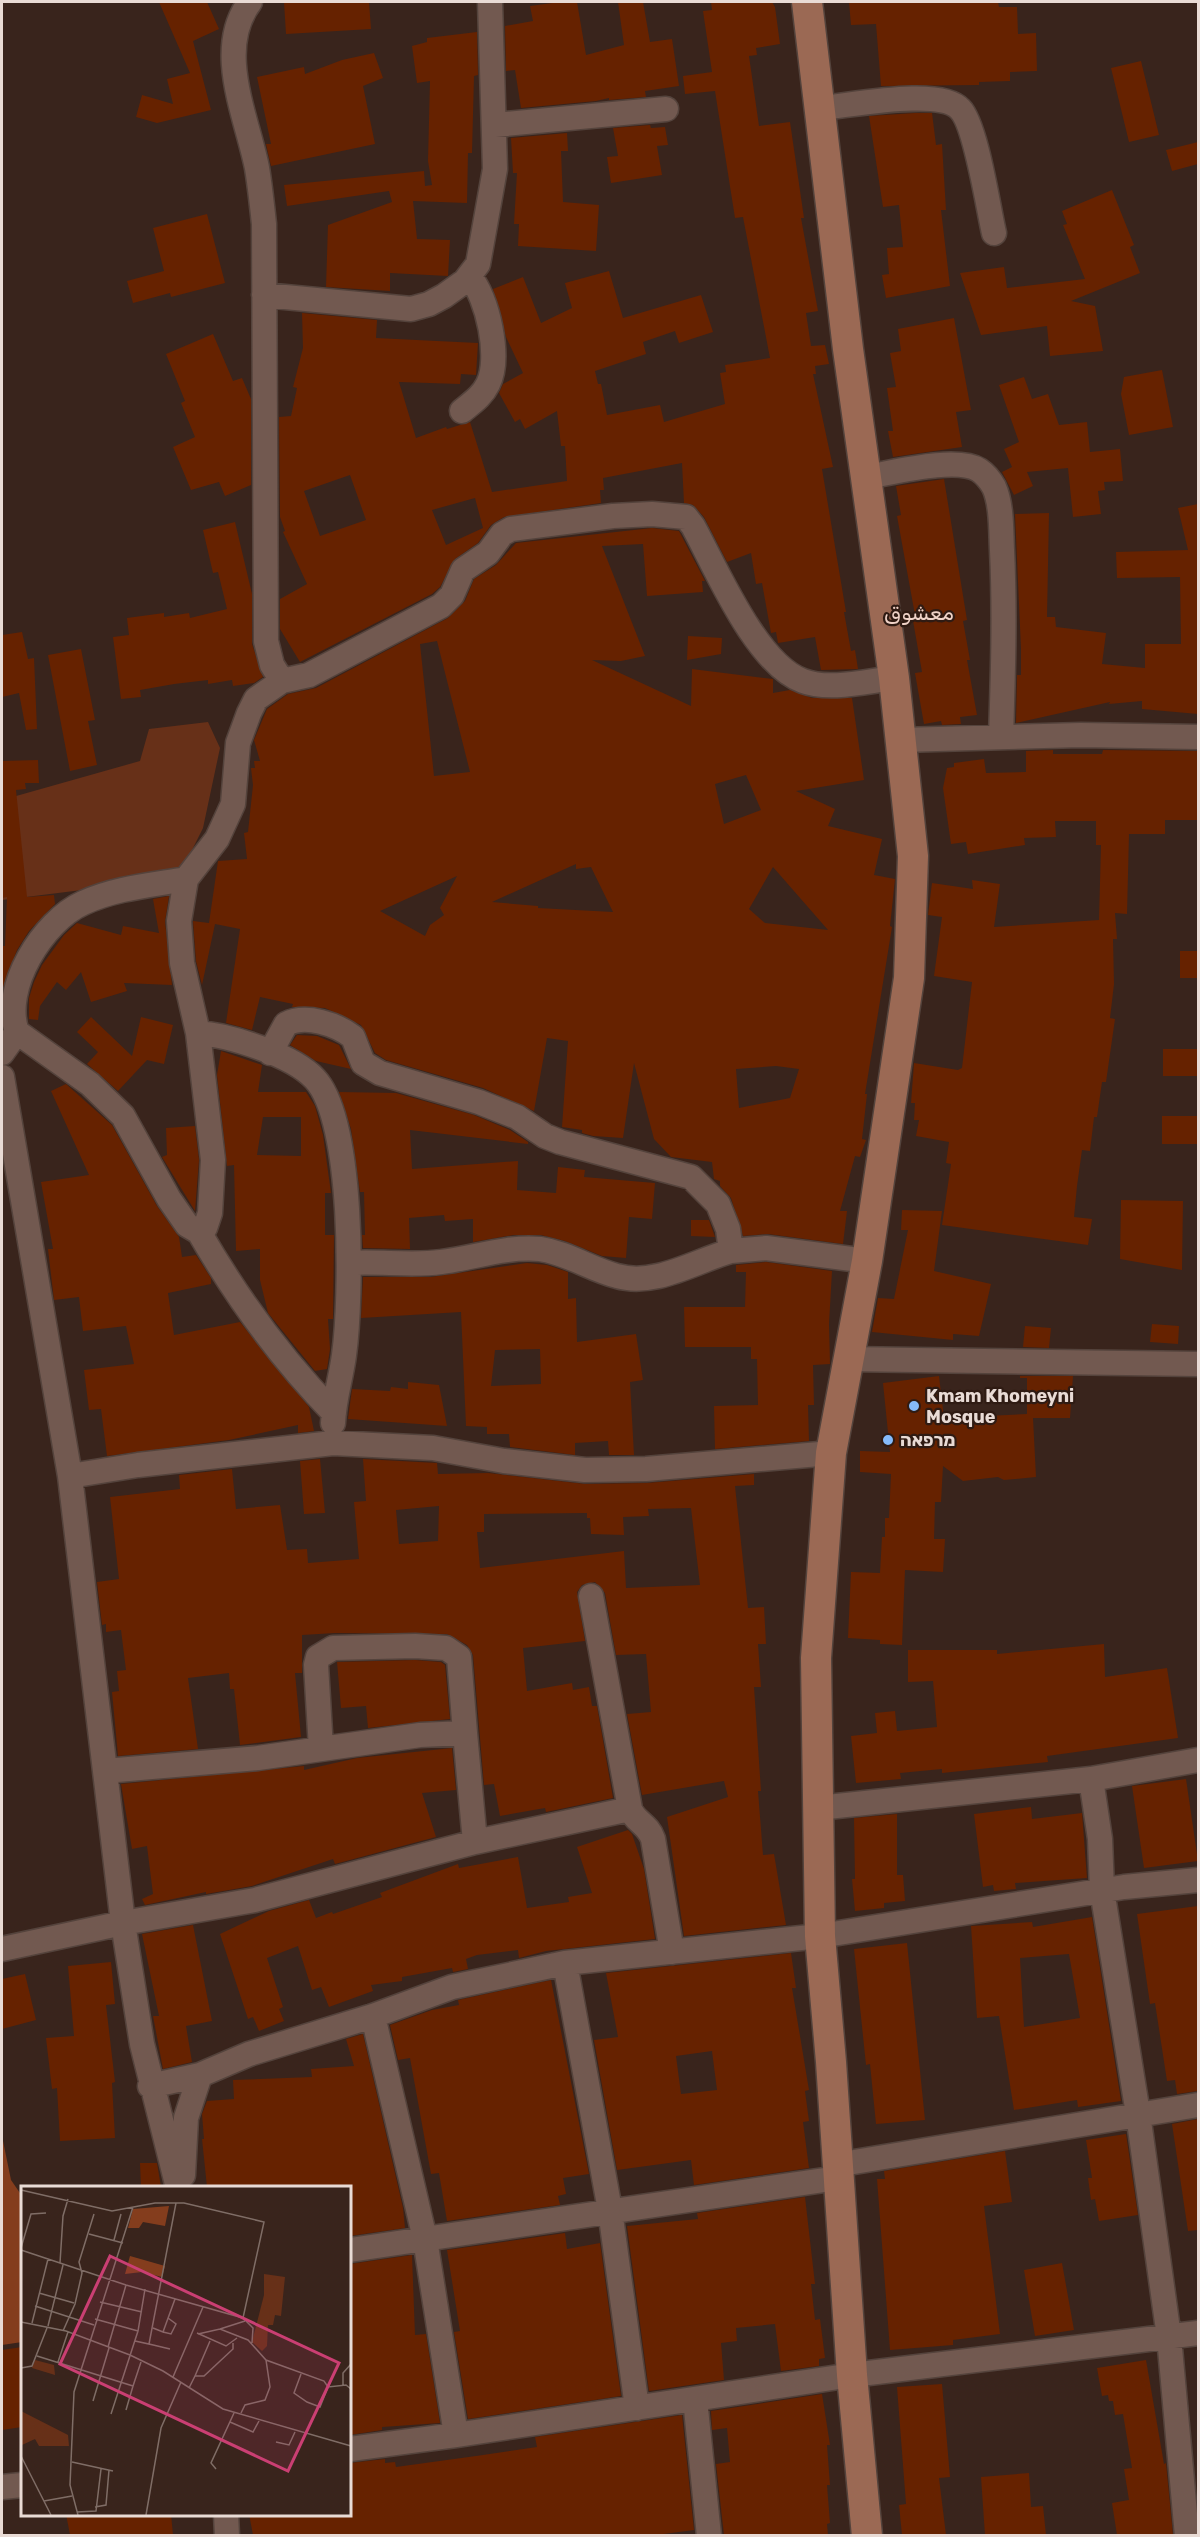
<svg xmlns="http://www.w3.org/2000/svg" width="1200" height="2537" font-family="Rubik,Vazirmatn,Heebo,sans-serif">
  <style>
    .green { fill: #673018 }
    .forest { fill: #843d1d }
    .building { fill: #620; fill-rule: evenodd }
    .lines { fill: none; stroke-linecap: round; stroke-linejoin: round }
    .minor-casing { stroke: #54433c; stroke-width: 27 }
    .major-casing { stroke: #54433c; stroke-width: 33 }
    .minor { stroke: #725950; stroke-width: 24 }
    .major { stroke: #9b6954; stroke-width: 30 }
    .poi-dot { fill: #85bbfb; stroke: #2f1b13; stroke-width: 2 }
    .labels { text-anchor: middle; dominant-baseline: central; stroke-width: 4.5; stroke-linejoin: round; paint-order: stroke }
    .poi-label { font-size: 18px; font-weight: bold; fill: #e9dbd5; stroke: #2f1b13; text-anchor: start }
    .quarter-label { font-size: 21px; fill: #f0d3c8; stroke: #2f1b13 }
    .inset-road { fill: none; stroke: #7f6d66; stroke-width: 1.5 }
    .view { fill: #ca3f73; fill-opacity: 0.15; stroke: #ca3f73; stroke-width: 3 }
    .inset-edge { fill: none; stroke: #e9dbd5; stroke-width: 3 }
  </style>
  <rect width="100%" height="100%" fill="#39241c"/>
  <!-- green -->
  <path class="green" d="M208,722L220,748L203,828L178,878L2,900V800L140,761L149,729Z"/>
  <!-- forest -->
  <path class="forest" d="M2,2136L11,2180L22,2196V2342L2,2345Z"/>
  <!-- building -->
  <path class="building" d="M159,2H207L219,29L193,41L211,110L157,123L136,117L142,95L173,104L167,79L190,73Z
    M284,2H369L371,29L286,34Z
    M560,2H577L586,55L624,45L618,2H643L650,42L672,39L679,86L645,91L646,97L609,100V98L596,101L521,108L515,70L506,71L505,26L533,21L530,6Z
    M711,2H772L775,7L780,44L756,48L757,55L749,56L759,126L790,122L804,218H801L818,311L806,313L811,346L825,345L829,364L815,366L816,374H813L833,467L822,469L846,612H844L851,651L855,650L858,669L821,670L815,637L778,643L776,632L771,633L762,583L756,584L751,553L727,562L704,517L693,505L684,503L682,463L603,478L604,490H600L601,503L504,517L491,525L478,543L455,559L440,587L432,594L300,662L280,629V599L307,584L283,532L285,531L280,517L279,417L291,416L297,388L293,387L303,348L302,313L377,320L376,338L478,343L476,375L461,374L460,384L399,382L416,438L446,427L447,429L470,422L492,492L567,481L565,446H561L557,411L525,429L520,419L515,422L499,393L503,384L523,373L506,337L493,289L523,277L541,323L572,308L565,283L609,271L623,318L701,295L713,332L679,343L675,331L643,342L646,354L595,371L598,384H601L607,415L660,405L664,422L725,404L720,373L726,372L725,365L770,358L743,217L735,218L715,91L685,94L683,76L712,72L703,11L712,10ZM350,475L366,520L320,536L304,491ZM475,498L483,528L446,545L432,510Z
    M849,2H998L999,7H1017L1018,34L1036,33L1037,71L1010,72V81L979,82V85L881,86L876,24L851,25Z
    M477,32L478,75L474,76L472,153H468L467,203L413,201L417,239L450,240L448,276L390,273V291L326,287L328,225L392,202L389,191L287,206L284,185L424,171L425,186L432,185L428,161L430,81L417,83L412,46L427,42V38Z
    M374,53L383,78L363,86L375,144L271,166L266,144H271L257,77L304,67L305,74L342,60Z
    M1141,61L1159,135L1129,142L1111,68Z
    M915,113H932L936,145L942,144L946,210H941L950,286L886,298L882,275L889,274L887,248L903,247L899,205L883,207L869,116Z
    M650,125L651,128L665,127L668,145L657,146L662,175L611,183L607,157L618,156L613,128Z
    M567,133L568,151H561L563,202L599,205L596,251L518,246L519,224H514L517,173H513L511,138Z
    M1198,142V164L1172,171L1166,150Z
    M1112,190L1134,245L1130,247L1140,273L1071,301L1095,306L1103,351L1050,356L1047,326L981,335L960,273L1004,267L1007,288L1085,279L1063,225L1067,224L1062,211Z
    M207,214L225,283L171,297L170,293L133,303L127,281L164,271L153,228Z
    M954,318L971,410L956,412L962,447L893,457L888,431H893L887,388L896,387L890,353L901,351L898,329Z
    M213,334L233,381L242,378L251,399V485L225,496L219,482L191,490L173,447L195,437L181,403L185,401L166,354Z
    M1162,370L1173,427L1129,435L1121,394L1124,377Z
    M1024,377L1032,399L1048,394L1059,425L1087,422L1090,452L1120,449L1123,481L1104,482L1105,490L1098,491L1101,514L1073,517L1068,468L1027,472L1033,486L1014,495L1002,472L1012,467L1004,449L1019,442L999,385Z
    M944,479L967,620L963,621L970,660H967L977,715L960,717L961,724L942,725L941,721L924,724L915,673L922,672L912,615H915L897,516L901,515L896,486Z
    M1198,504V714L1142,709V701L1109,704L1110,702L1016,723L1017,675H1021V649L1015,514L1049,513L1047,617H1055L1056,627L1106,633L1102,664L1145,668V644H1181L1180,577L1117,578L1116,552L1188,550L1178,508Z
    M235,522L252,594V644L263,677L254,683L233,686L232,680L208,684V680L174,684L140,690L141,697L121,699L113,637L129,635L127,618L164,613V617L189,613L190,618L227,609L218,572L213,573L203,530Z
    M652,528L679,531L705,581H702L703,592L647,596L643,544L602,546L645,656L621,661L592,660L691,706L692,669L773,679V693L790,690L812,698H852L864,780L796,791L835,809L828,826L882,839L874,875L895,879L890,926L892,927L865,1094H867L862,1139L866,1140L860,1157L855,1156L840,1211H847L843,1244L768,1234L743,1236L731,1198L720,1186V1181L714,1179L712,1162L671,1157L654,1139L634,1063L623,1138L593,1136L582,1133V1130L562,1127L568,1041L547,1038L534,1111L483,1088L386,1060L375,1053L361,1025L325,1008L292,1007L293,1004L260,997L252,1030L226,1023L240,929L215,924L202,985L196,961L193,921L209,923L218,861L247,859L244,833L248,832L253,785L251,768H255L254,761H260L254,740L267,709L288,694L316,688L448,618L465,601L474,579L496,565L516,543ZM437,641L470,772L434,776L420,644ZM746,775L761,810L724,824L715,784ZM576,864V869L591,867L613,912L538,908V906L492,902ZM773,867L828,930L765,923L749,909ZM457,876L440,908L444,915L430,925L425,936L380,911ZM776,1066L799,1069L790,1098L739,1108L736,1069Z
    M22,632L28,659L34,658L37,729L26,730L19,693L2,697V635Z
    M688,636L722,638L721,654L687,660Z
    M81,649L95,720L88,721L97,765L70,771L48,655Z
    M1053,750V754H1102L1103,750L1198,751V820H1165V834H1129L1127,914L1115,913L1117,939H1113L1114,984L1110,1018L1115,1019L1106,1082H1102L1097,1117H1094L1090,1151L1082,1150L1077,1186L1074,1217L1092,1219L1088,1245L942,1225L951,1164L946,1163L949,1142L916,1136L919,1120H914L915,1103H911L914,1063L958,1070L962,1068L972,982L934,976L942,917L928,915L932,883L973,889L972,880L1000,884L994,927L1099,920L1101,845H1096V821H1055L1056,837L1024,838L1025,845L968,854L966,842L951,844L943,788L947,768L954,767V763L984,759L986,773L1026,772V751Z
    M38,760L39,783H25L26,789L16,790L27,897L54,895L55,904L29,931L17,950L2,991V946H5L7,897L2,898V761Z
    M169,896L165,922L172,985L124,983L127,991L91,1002L81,972L66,990L57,982L40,1006L38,1020L29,1019V998L34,982L42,965L64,935L77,923L121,935L123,926L159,933L153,899Z
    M1180,951H1198V978H1180Z
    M91,1017L132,1056L141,1017L173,1025L164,1064L147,1060L118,1091L87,1064L98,1052L77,1032Z
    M297,1035L317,1036L339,1045L351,1069L316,1061L290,1045Z
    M1163,1049H1198V1076H1163Z
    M221,1051L262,1065L258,1092H306L315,1106L323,1135L331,1193H325V1235H334L333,1319H328L330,1349L327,1369L315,1371L268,1313L260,1280V1249L236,1251L234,1165L227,1166L217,1075ZM263,1117H301V1156L257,1155Z
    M66,1084L112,1125L157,1206L179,1237L182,1257L196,1255L211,1278V1284L168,1293L174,1335L240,1322L309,1407L314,1431L298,1433V1425L229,1440L107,1456L101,1409L89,1410L84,1370L134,1364L126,1326L83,1331L79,1297L54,1300L48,1249H53L41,1182L89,1175L51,1091Z
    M339,1092L396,1093L474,1115L510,1130L528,1142V1144L410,1130L412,1169L518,1161L517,1190L556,1193L558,1167L585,1170L584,1177L655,1183L652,1219L629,1217L626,1258L602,1256L565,1241L541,1235H513L473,1242V1219L445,1221L444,1215L409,1218L410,1249L363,1248L362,1235H365L364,1192H360L351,1129Z
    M1162,1116H1198V1144H1162Z
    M195,1126L199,1160L195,1211L162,1157L167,1155L166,1128Z
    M1121,1200L1183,1201L1182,1270L1120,1259Z
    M902,1210L942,1211L934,1271L991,1284L979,1336L953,1334V1340L872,1332L878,1298L894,1299L908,1230H901Z
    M691,1220H709L715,1237L691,1236Z
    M766,1262L832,1271L829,1324L830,1364L813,1365L814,1405H808L809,1441L715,1449L714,1406L758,1405L757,1359H751V1347H685L684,1307H745L746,1272H736V1265Z
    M527,1263L547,1265L568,1272V1299L576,1298L577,1342L636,1334L643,1380L630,1382L634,1455H609L608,1441L575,1443V1455L510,1447L509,1434H487V1427L466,1426L461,1312L361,1318L363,1277H431ZM540,1349L541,1384L491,1386L495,1350Z
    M1152,1324L1179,1326L1178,1344L1150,1342Z
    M1025,1326L1051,1328L1049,1348L1023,1347Z
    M939,1376L944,1418L1027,1414V1378H1020V1376H1073L1070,1418H1033L1036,1477L1004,1480L998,1477L963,1481L943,1466L941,1502H935L934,1539H945L943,1572L905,1570L902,1645L880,1644V1640L848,1638L851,1572L880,1573L882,1537H885V1518H889L891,1474L860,1472V1451L890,1452L883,1383Z
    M408,1382L439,1385L447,1426L348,1419L352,1389L390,1391L391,1387L408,1389Z
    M320,1459L325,1513L304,1514L300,1461Z
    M363,1459L437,1463L438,1474L488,1473L585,1484L647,1483L754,1474V1485L735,1486L748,1608L764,1607L766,1644H758L761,1687H754L761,1791H758L763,1855L774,1854L786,1925L684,1936L667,1817L728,1797L724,1781L642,1795L627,1714L651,1712L646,1654L616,1655L605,1593L595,1582L582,1585L577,1592L585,1641L523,1648L527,1691L572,1683L573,1690L589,1687L592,1706H597L613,1798L546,1812L545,1808L500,1816L494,1784L484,1785L473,1655L467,1645L447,1634L335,1633L302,1635V1673H295L301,1737L240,1745L234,1689H230L229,1673L188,1678L198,1749L118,1756L112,1692L119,1691L117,1671L126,1670L121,1630L106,1632V1624L102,1625L97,1582L119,1579L110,1497L180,1489L179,1475L232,1469L236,1509L280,1505L287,1550L307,1549L308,1563L359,1559L354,1502L366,1501ZM439,1506L438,1541L399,1544L396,1510ZM691,1508L700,1585L626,1588L624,1551L480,1568L477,1532H484V1514L587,1513V1518H590L591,1534L624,1535L623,1517L649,1516L648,1509Z
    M1104,1644L1105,1677L1167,1668L1178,1738L1047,1756L1048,1762L942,1773V1769L900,1773L901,1779L856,1783L851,1736L877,1733L875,1713L895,1711L897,1731L937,1727L933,1681L908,1682V1650H997V1654Z
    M415,1660L441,1662L445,1665L450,1719L368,1728L366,1706L341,1708L337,1662Z
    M452,1748L456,1790L422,1793L436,1837L335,1864L333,1859L252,1886L206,1894V1892L145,1905L142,1899L153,1894L147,1846L132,1849L121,1784L304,1766V1770L357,1758Z
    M1186,1779L1198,1861L1144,1868L1132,1786Z
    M1031,1807L1032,1819L1082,1813L1087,1878L1015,1883L1016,1889L994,1891L993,1885L983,1887L974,1814Z
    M897,1814V1875H903L905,1901L884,1903V1908L855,1911L852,1879H855L854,1818Z
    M628,1830L632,1834L644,1869L655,1939L546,1951L519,1958L518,1950L477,1955L466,1959L468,1969L453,1972L452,1968L402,1977V1981L371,1985L373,1991L329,2007L321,1987L312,1990L298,1946L267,1958L283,2007L279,2009L284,2021L259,2031L253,2017L248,2019L220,1934L269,1911L309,1900L316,1918L332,1912L333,1914L382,1897L380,1893L458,1864L459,1868L518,1857L527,1908L569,1902L568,1897L592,1893L577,1847Z
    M1198,1906V2091L1177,2094L1175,2080L1167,2081L1155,2003L1150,2004L1137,1914Z
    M1092,1917L1121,2101L1078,2107L1077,2100L1014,2110L999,2016L977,2018L971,1926L1032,1922L1033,1927ZM1069,1954L1080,2018L1024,2027L1020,1958Z
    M193,1925L212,2021L186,2026L192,2062L163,2069L153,2016H159L142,1934Z
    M907,1943L925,2120L876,2124L870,2064L866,2065L854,1949Z
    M791,1953L796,1988H792L809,2090L805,2091L809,2121L803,2122L809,2168L694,2185L691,2160L617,2170L594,2040L618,2037L606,1973ZM712,2051L717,2090L681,2094L676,2056Z
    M111,1962L115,2004L106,2005L115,2082L112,2083L115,2138L60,2141L57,2088L52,2089L46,2038L74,2036L68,1966Z
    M25,1974L36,2020L2,2029V1979Z
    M551,1980L589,2174L563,2178L566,2194L558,2196L560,2205L447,2221L439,2173L431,2174L410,2058L398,2060L390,2025L432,2010L459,2005L458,2000Z
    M363,2034L403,2208L405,2228L350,2236V2187H258L257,2185L207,2187L202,2139H204L202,2114L207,2101L234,2099L233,2080L312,2077L311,2069L354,2066L346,2039Z
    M1198,2119V2230L1188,2231L1172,2124Z
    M1126,2134L1138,2215L1099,2221L1095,2199L1091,2200L1088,2178H1092L1086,2140Z
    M1005,2151L1012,2202L984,2206L1000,2334L953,2340V2345L890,2350L877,2179H885L884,2171Z
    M140,2163H157L161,2187H141Z
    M805,2197L815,2284H811L815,2320L820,2319L825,2358L819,2359V2366L781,2371L775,2324L736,2328L737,2341L721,2343L724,2380L649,2391L627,2226L698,2219L697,2213Z
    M565,2233L567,2249L600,2243L621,2396L468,2419L454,2332L460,2331L447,2250Z
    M412,2255L415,2335L426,2334L440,2423L382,2427V2430L350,2435V2264Z
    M1062,2263L1074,2330L1035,2336L1024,2270Z
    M22,2347V2427L2,2430V2350Z
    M1146,2360L1164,2464L1166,2463L1173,2535H1117L1112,2503L1129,2500L1124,2469L1132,2468L1123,2414L1115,2415L1113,2401H1109L1108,2395L1102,2396L1097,2368Z
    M942,2384L950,2477L939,2478L946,2535H902L899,2505L906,2504L897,2387Z
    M822,2394L830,2445H827L830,2485H827L830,2523L827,2524L828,2535H724L716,2464L730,2462L727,2428L712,2430L711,2411Z
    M682,2415L694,2530L656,2535H253L249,2514H350V2463L385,2459V2463L395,2462L396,2467L476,2456L537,2447L535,2437Z
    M1029,2473L1031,2507L1043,2506L1046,2535H985L981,2477Z
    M66,2514H171L173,2535H70Z"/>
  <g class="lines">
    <!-- minor casing -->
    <g class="minor-casing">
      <path id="minor" d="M250,2C214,49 247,117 257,168C260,186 262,205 264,224L266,641L272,665L282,681L256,699L249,713L238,743L233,804L217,839L186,879L179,921L182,963L198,1033L213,1160L210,1213L205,1228L199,1232C236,1296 282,1360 334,1413
        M820,108C849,106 940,87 960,109C976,125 988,207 994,233
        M495,125L666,109
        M264,295L411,309L429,304L444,296L465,281L478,264L495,169L490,2
        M462,411C473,402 482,396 488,384C501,358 488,297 469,276
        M866,477C892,473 956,456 979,470C985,474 990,480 994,487C1002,505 1001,531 1002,550C1005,613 1003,675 1001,737
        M282,681L309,675L441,606L452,595L463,570L488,553L502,534L511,529L613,516L652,514L686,517L693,526C716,568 756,664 803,681C829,691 867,681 894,678
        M901,740L1081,735L1198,737
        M17,1032L90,1084L123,1116L169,1199L187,1225L199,1232
        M198,1033C229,1035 293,1055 315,1079C354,1121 352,1297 344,1355C341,1378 334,1399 333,1423
        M2,1053L17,1032C1,988 43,921 83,903C115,888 152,885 186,879
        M270,1053L286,1024C306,1014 336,1024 353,1037L363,1063L380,1073L479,1102L517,1117L545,1136L560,1142L691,1177L718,1204L728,1229L731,1251L766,1248L867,1261
        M2,1077L70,1476L123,1923L142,2044L178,2188
        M349,1263C379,1261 412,1266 441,1262C474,1258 505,1246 540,1249C568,1253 590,1269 617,1276C655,1287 695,1261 731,1251
        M847,1359L1198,1364
        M70,1476L138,1465L333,1443L433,1448L504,1461L585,1470L646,1469L831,1453
        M591,1596L630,1809
        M321,1749L316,1665L318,1657L333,1648L415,1646L446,1648L459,1657L465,1733
        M105,1771L258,1758L420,1735L465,1733L475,1842
        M1091,1779L1198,1760
        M818,1808L1091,1779L1100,1839L1102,1890L1138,2114L1169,2337L1187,2536
        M2,1949L123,1923L255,1900L475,1842L630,1809C635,1822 648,1824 653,1839L672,1952
        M565,1963L610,2210L637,2408
        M373,2016L425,2239L456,2435
        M150,2086L200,2075L249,2054L373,2016L452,1987L565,1963L820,1936L1124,1887L1198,1880
        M836,2165L1198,2105
        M183,2175L186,2118L200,2075
        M350,2250L838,2178
        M695,2399L709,2536
        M350,2449L456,2435L852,2375L1198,2333
        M2,2487L22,2485
        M226,2514L227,2536"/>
    </g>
    <!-- major casing -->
    <g class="major-casing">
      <path id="major" d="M807,2L848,349L894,678L913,856L909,978L867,1261L831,1453L816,1658L820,1936L831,2062L852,2375L867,2536"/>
    </g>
    <!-- minor -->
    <use href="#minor" class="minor"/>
    <!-- major -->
    <use href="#major" class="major"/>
  </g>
  <!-- markers -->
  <g class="poi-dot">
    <circle cx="914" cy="1406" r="6"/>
    <circle cx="888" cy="1440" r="6"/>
  </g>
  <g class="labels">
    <!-- poi labels -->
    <g class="poi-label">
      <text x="926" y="1396">Kmam Khomeyni<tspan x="926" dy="21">Mosque</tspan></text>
      <text x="900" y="1440">מרפאה</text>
    </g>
    <!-- quarter labels -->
    <g class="quarter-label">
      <text x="919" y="612">معشوق</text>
    </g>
  </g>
  <!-- overview -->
  <g transform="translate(21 2186)">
    <rect width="330" height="330" fill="#39241c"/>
    <path d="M243,88L264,91L260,130L254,129L252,139H247L246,160L241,165L231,156L243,109ZM14,174L33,179L34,189L11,182ZM0,225L47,249L48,260H18L14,253L1,259Z" fill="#673018"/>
    <path d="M148,20L144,40L122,36L118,42H107L112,23ZM109,70L144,80L141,91L121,86L104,88Z" fill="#843d1d"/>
    <path class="inset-road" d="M0,4L91,25L134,17H163L243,36L222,132M68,48L102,57M93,54L100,28M0,62L10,28L25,27M0,64L105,99L222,132L232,142L231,157M39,77L42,30L47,13M18,107L53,117M79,116L121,126M14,120L73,139M74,133L117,145M0,136L45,145L109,169L142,185L202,223L330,260M11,137L27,73M27,140L42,79M132,142L142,146L154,113M199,143L224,135M42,145L54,118L61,87L58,76L73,28M142,146L150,148L155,138L147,132M176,147L205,160L216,152M177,148L199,143L227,154L245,174L303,195L307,201L325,199L330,203M114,155L128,158L155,17M128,158L149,163M87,161L105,99M16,170L112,200L120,176M37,176L47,146M0,182L11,180L26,142M280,188L273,207L286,216L299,221L307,201M174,190L189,155M152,191L182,121M322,199V187L330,178M168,202L174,190H183L212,163V157M72,215L88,162M105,224L112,200M220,227L224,219L244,214L249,201L245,174M90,228L117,145L124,103M209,236L232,246L238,235M255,256L268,259L274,246M0,270L30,329M51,276L92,285M195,283L190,277L213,227M23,315L51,310M74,321L85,319L88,284M56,326L75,325L80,283M57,329L49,299L53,206L112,21M125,329L140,242L160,196"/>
    <path class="view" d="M89,70L318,177L267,285L39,178Z"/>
    <rect width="330" height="330" class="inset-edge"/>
  </g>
  <!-- border -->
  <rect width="1200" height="2537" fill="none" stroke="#e9dbd5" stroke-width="6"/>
</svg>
